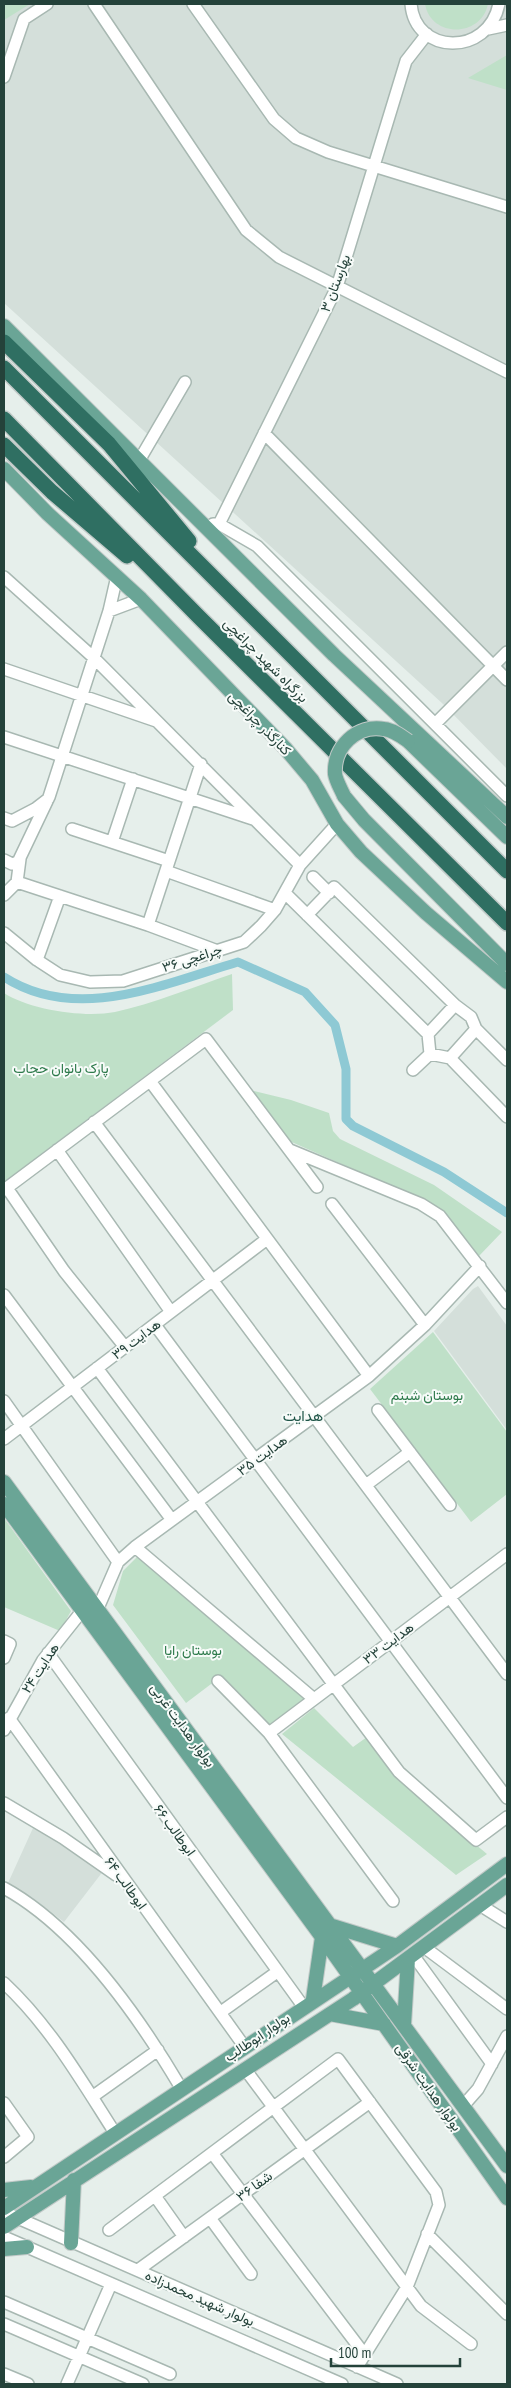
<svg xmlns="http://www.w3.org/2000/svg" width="511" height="2388" font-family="'PT Sans Narrow',Vazirmatn,sans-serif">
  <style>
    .built { fill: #d4dfda }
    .green { fill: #bfe0c8 }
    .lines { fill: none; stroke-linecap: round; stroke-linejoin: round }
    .canal { stroke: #8ec9d4; stroke-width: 9 }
    .minor-casing { stroke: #a8b8b2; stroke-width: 14 }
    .major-casing { stroke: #c2cac8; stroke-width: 16 }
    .highway-casing { stroke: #c2cac8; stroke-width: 18 }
    .minor { stroke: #fff; stroke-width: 11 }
    .major { stroke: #6aa596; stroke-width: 14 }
    .highway { stroke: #2f6f62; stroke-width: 15 }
    .major-bridge-casing { stroke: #c2cac8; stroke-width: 16; stroke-linecap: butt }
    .major-bridge { stroke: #6aa596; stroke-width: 14 }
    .labels { text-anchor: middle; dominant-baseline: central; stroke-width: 4; stroke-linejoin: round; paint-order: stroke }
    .street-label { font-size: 14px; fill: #24423a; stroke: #f7fbf9 }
    .park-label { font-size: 14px; fill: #2d7a4b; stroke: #f7fbf9 }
    .neighbourhood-label { font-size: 15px; fill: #1f5548; stroke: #f7fbf9 }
  </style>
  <rect width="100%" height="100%" fill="#e6efeb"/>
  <!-- built -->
  <path class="built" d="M4,4H507V769L443,704L4,303Z
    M478,1286L507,1326V1430L434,1331L473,1289Z
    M33,1828L62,1842L104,1870L64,1922L33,1898L8,1883Z"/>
  <!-- green -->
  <path class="green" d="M4,4H30L4,20Z
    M425,4H488C481,38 431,38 425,4Z
    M507,55V90L468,78Z
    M232,974L233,1010L4,1182V993C30,1010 85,1018 115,1012C152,1004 196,986 232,974Z
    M250,1090L291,1100L329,1113L333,1131L340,1139L434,1185L502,1232L479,1256L446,1215L428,1202L287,1140Z
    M433,1332L507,1432V1494L471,1522L370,1389Z
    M4,1518L71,1611L60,1631L4,1607Z
    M139,1555L308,1698L267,1726L219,1678L186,1703L113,1605L123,1571Z
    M314,1708L353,1747L367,1737L394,1776L487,1854L456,1875L282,1734Z"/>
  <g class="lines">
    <!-- canal -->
    <path class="canal" d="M4,977C77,1024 163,984 238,962L305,992L335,1025L346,1069V1119L353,1126L444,1172L507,1213"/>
    <!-- minor casing -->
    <g class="minor-casing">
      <path id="minor" d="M94,4L246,230L279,257L507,372
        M193,4L274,119L296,138L328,152L507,207
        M411,4C415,55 488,57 499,4
        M488,29L507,25
        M4,77L24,19L47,4
        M264,433L507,680
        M140,459L185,382
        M213,524H219L257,546L507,796
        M219,524L337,287L406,61L427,34
        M4,577L93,657L300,865
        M109,611L141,599
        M4,669L156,721
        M435,724L507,652
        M4,737L253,819
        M4,818L12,821L35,809L48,799
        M72,829L169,861
        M112,842L133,779
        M4,860L12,864L18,862L49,797L109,611L117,576
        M166,871L275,910
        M313,877L329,893
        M17,882L148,925L215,950
        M285,893L428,1034L430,1054L450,1058L507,1117
        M4,895L17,882L20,859
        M307,915L334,887L455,1005L471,1017L476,1029L507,1060
        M148,925L201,764
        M4,933L37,960L60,975L90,982L123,981L244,942L261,926L275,910L300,865L337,824
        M37,960L60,896
        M428,1034L455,1005
        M450,1058L476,1029
        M413,1070L430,1054
        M150,1081L369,1376
        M94,1122L507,1674
        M57,1150L171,1312
        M290,1150L421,1204L440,1216L507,1303
        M7,1188L64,1271L125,1347
        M4,1190L206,1039L317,1187
        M332,1204L425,1325
        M4,1295L172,1520
        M155,1325L507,1798
        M97,1368L399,1772L476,1840L507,1817
        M4,1401L118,1562
        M378,1410L450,1505
        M4,1439L267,1239
        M366,1485L410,1452
        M135,1547L314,1699
        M98,1608L118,1562L135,1547L369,1376L425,1325L480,1266
        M4,1641L10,1644L4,1658
        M48,1653L303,2006
        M218,1681L269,1733L393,1901
        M9,1718L244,2046
        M4,1730L43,1660L82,1611
        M269,1733L507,1554
        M4,1803L63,1838L116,1875
        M4,1888C77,1928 139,2017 181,2088
        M480,1905L507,1922
        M424,1947L507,2009
        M413,1955L492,2064
        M4,1983C50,2026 81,2080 115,2133
        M221,2012L277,1972
        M245,2069L421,2306L471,2344
        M92,2097L158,2050
        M4,2103L28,2137L4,2157
        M463,2106L478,2089L507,2036
        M212,2153L365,2355
        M155,2196L184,2237
        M4,2212L397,2384
        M210,2218L251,2274
        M109,2230L338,2059L436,2192L439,2205L407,2287L357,2367
        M427,2234L507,2314
        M4,2237L342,2384
        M138,2270L370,2102
        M4,2302L170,2374
        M4,2324L143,2384
        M4,2374L28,2384
        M67,2384L111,2284"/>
    </g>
    <!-- major casing -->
    <g class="major-casing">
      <path id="major" d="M4,326L334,655L507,817
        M4,469L47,513L141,599L285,748L312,780L337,824L361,852L426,913L507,982
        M408,741L507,837
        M344,796L364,820L507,964
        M4,1482L507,2166
        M4,1504L322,1937L507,2198
        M329,1925L397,1946
        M313,1999L322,1937
        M330,2014L384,2024
        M404,2025L408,1959
        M4,2190L31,2187
        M4,2208L397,1946L507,1864
        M4,2227L353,1999L507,1885
        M71,2243L74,2180
        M4,2249L27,2247"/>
    </g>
    <!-- highway casing -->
    <g class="highway-casing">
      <path id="highway" d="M4,342L109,444L189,541
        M4,368L507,871
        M4,419L199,617L507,923
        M4,445L52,492L127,556"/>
    </g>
    <!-- minor -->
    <use href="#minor" class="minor"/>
    <!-- major -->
    <use href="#major" class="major"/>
    <!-- highway -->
    <use href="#highway" class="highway"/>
    <!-- major-bridge casing -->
    <g class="major-bridge-casing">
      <path id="major-bridge" d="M344,796C341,789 336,781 335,774C333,747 357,724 384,729C393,730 401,736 408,741"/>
    </g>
    <!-- major-bridge -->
    <use href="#major-bridge" class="major-bridge"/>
  </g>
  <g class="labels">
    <!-- street labels -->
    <g class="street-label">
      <text transform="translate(335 283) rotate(-69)">بهارستان ۳</text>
      <text transform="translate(266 660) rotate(45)">بزرگراه شهید چراغچی</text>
      <text transform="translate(260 723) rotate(46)">کنارگذر چراغچی</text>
      <text transform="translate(192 958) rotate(-18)">چراغچی ۳۶</text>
      <text transform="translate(136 1339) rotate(-37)">هدایت ۳۹</text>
      <text transform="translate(262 1455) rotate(-36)">هدایت ۳۵</text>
      <text transform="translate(388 1643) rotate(-37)">هدایت ۳۳</text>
      <text transform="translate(40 1668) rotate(-57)">هدایت ۲۴</text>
      <text transform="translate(183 1725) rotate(54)">بولوار هدایت غربی</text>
      <text transform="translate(175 1830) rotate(54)">ابوطالب ۶۶</text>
      <text transform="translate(126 1883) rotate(54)">ابوطالب ۶۴</text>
      <text transform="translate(257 2037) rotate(-34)">بولوار ابوطالب</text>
      <text transform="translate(429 2087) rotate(55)">بولوار هدایت شرقی</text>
      <text transform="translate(254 2186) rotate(-36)">شفا ۳۶</text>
      <text transform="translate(200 2298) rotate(24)">بولوار شهید محمدزاده</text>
    </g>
    <!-- park labels -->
    <g class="park-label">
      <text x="61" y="1068">پارک بانوان حجاب</text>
      <text x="427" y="1395">بوستان شبنم</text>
      <text x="193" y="1650">بوستان رایا</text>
    </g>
    <!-- neighbourhood labels -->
    <g class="neighbourhood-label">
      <text x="303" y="1415">هدایت</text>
    </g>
  </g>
  <!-- border -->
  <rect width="511" height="2388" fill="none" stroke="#24423a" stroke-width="10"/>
  <!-- scale -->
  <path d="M331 2358v8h129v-8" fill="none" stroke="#24423a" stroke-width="2.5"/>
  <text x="338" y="2358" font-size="15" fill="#24423a" stroke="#f7fbf9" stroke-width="4" paint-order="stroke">100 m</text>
</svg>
